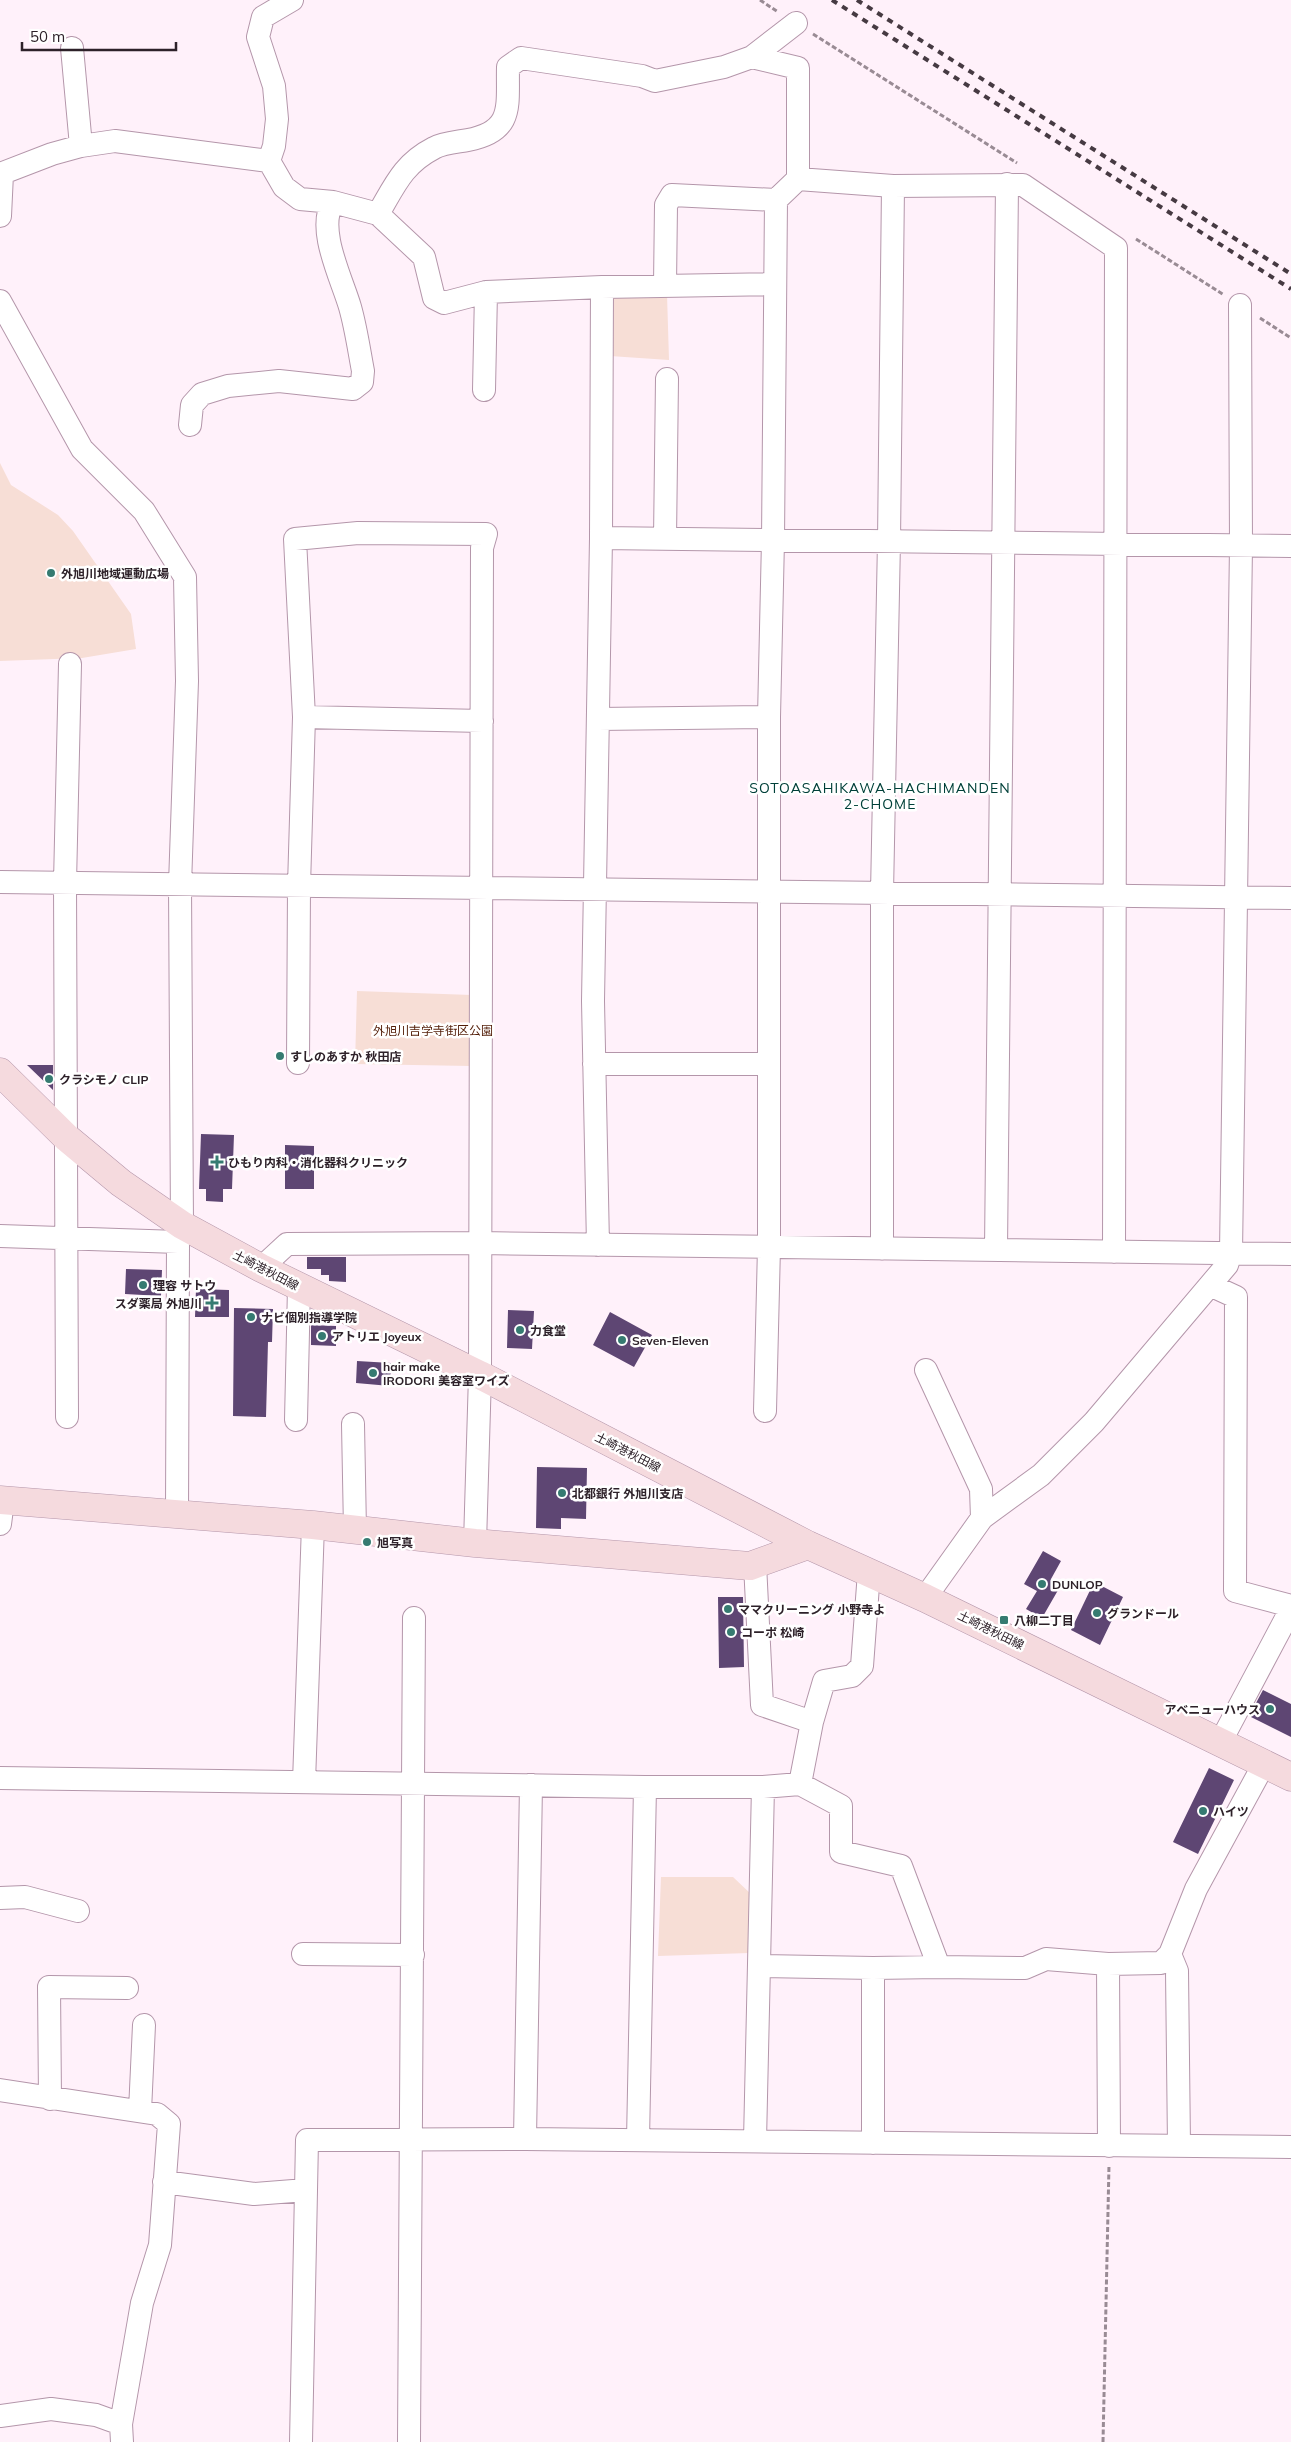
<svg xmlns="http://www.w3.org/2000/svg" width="1291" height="2442" font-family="Mulish,'Noto Sans JP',sans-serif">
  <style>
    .green { fill: #f7ded6 }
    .building { fill: #5e4673 }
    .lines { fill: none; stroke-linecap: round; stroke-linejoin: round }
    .street-casing { stroke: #b496aa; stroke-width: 24 }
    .secondary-casing { stroke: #b496aa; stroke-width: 29 }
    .path { stroke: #998b94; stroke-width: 3; stroke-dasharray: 5 2.5; stroke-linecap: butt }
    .street { stroke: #fff; stroke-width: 22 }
    .secondary { stroke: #f5dade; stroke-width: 28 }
    .rail { stroke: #463a42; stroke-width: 4; stroke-dasharray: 6 6; stroke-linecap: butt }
    .poi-dot { fill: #367b71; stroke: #fff; stroke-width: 2 }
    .labels { text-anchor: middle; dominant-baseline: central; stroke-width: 5; stroke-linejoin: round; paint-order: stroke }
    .poi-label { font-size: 12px; font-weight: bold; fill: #2d2129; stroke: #fff; text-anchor: start }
    .park-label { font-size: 12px; fill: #521d07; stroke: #fff }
    .street-label { font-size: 12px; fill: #2d2129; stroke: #fff }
    .neighbourhood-label { font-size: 14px; letter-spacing: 1px; fill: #004039; stroke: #fff }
  </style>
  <rect width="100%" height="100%" fill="#fff1fa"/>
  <!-- green -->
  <path class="green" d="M667,294L669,360L610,356V296Z
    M0,463L11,485L58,515L73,531L131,614L136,649L82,658L0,661Z
    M357,991L472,995L471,1066L355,1064Z
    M661,1877H733L752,1895L749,1953L658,1956Z"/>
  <!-- building -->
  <path class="building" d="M27,1065H53V1090Z
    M201,1134L234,1135L232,1189H223V1202L206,1201V1189H199Z
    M285,1145L314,1146V1189H285Z
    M307,1257H346V1282L329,1281V1275H321V1269H307Z
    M126,1269L162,1270L161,1296L125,1294Z
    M196,1289L229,1290V1317H195Z
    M234,1308L273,1309L272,1342H268L266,1417L233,1416Z
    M508,1310L534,1311L532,1349L507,1348Z
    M610,1312L652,1335L634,1367L593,1345Z
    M311,1325L336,1326V1346L311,1345Z
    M357,1361L391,1363L390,1386L356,1383Z
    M537,1467L587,1468L586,1519L561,1518V1529L536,1528Z
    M1043,1551L1061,1561L1051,1579L1061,1585L1042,1618L1026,1609L1037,1591L1024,1584Z
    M1094,1582L1123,1597L1100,1645L1071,1630Z
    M718,1597H743L744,1667L719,1668Z
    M1263,1690L1291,1704V1737L1249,1716Z
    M1209,1768L1234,1780L1198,1854L1173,1842Z"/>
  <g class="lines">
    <!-- street casing -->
    <g class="street-casing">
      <path id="street" d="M292,0L263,17L258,37L274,86L277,119L274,146L269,161L284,187L300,199L333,202L378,214L424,257L434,298L444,303L486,292
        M72,48L81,146
        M752,57L798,68V179
        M0,174L52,154L81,146L115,141L269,161
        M378,214C395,185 403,164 434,148C443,143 458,142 468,140C515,131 507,105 508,67L521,58L642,76L655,81L724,67L752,57L796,23
        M0,216L2,174
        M665,285L666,205L672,195L776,200
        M0,301L82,449L144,511L185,577L187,681L180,885L182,1225L178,1242L177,1514
        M484,390L486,292L602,287L775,284
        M190,425L192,405L202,394L228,386L279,381L353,389L362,382L363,371C359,350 356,328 350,307C342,279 316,229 333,202
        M601,538L1291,546
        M665,539L667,379
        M304,717L482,721
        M598,719L769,717
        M0,882L1291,898
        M298,1063L299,886L304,717L295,539L358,533L486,534L482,548L480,1375L475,1543
        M594,1064H769
        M0,1236L178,1242
        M598,1245L593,1001L601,538L602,287
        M882,1249V893L889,541L893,186
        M996,1250L1007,184
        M261,1268L287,1244L480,1243L1291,1254
        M1210,1285L1236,1297L1235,1591L1291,1606
        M926,1370L981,1489L982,1518
        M765,1411L769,1247V717L773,540L776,200L798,179L893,186L1023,185L1116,248C1117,582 1114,917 1114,1252
        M67,1417L65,883L70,664
        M296,1420L299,1287
        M353,1424L355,1530
        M0,1524L3,1501
        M755,1564L762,1705L812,1722
        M925,1598L982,1518L1041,1475L1094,1422L1227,1265L1231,1253L1241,546L1240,305
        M1221,1741L1291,1609
        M0,1778L645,1787H763L800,1784L841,1806V1852L901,1866L939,1967L1025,1968L1046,1959L1108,1964L1161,1963L1170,1954L1196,1889L1264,1764
        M304,1782L313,1525
        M800,1784L812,1722L824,1681L852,1676L862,1666L869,1572
        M0,1898L25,1897L78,1911
        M303,1954L413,1955
        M1170,1954L1177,1971L1179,2146
        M1108,1964L1109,2146
        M759,1966L873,1968
        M0,2090L157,2114L169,2124L160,2245L142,2303L121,2424L122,2442
        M50,2099L49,1987L127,1988
        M140,2111L144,2025
        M525,2139L531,1785
        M638,2140L645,1787
        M755,2141L763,1787
        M873,2143V1968L939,1967
        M164,2182L254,2194L306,2190
        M0,2416L51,2409L96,2415L121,2424
        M301,2442L307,2140L525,2139L1291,2147
        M409,2442L414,1618"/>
    </g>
    <!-- secondary casing -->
    <g class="secondary-casing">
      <path id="secondary" d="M0,1072L67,1138L121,1183L182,1225L261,1268L480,1375L808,1545L925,1598L1291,1777
        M0,1500L313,1525L475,1543L750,1566L808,1545"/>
    </g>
    <!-- path -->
    <path class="path" d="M760,0L778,12
      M813,34L1017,163
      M1136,239L1224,295
      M1260,318L1291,338
      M1103,2442L1109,2165"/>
    <!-- street -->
    <use href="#street" class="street"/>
    <!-- secondary -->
    <use href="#secondary" class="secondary"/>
    <!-- rail -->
    <path class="rail" d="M832,0L1291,289
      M857,0L1291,274"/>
  </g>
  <!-- markers -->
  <g class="poi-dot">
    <circle cx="51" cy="573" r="5"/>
    <circle cx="280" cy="1056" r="5"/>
    <circle cx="49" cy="1079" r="5"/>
    <path d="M214.5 1154.5h5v5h5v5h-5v5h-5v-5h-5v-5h5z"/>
    <circle cx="143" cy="1285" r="5"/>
    <path d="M209.5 1295.5h5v5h5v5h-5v5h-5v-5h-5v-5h5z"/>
    <circle cx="251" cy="1317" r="5"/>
    <circle cx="520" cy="1330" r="5"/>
    <circle cx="322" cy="1336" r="5"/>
    <circle cx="622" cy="1340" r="5"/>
    <circle cx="373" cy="1373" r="5"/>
    <circle cx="562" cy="1493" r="5"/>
    <circle cx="367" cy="1542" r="5"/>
    <circle cx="1042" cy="1584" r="5"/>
    <circle cx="728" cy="1609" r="5"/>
    <circle cx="1097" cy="1613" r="5"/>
    <rect x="999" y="1615" width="10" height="10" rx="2.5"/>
    <circle cx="731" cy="1632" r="5"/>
    <circle cx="1270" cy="1709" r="5"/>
    <circle cx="1203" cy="1811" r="5"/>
  </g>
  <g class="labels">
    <!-- poi labels -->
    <g class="poi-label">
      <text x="61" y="573">外旭川地域運動広場</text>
      <text x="290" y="1056">すしのあすか 秋田店</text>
      <text x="59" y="1079">クラシモノ CLIP</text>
      <text x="228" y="1162">ひもり内科・消化器科クリニック</text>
      <text x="153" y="1285">理容 サトウ</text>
      <text x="202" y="1303" text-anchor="end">スダ薬局 外旭川</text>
      <text x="261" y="1317">ナビ個別指導学院</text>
      <text x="530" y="1330">力食堂</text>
      <text x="332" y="1336">アトリエ Joyeux</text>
      <text x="632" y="1340">Seven-Eleven</text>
      <text x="383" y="1366">hair make<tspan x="383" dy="14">IRODORI 美容室ワイズ</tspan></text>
      <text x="572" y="1493">北都銀行 外旭川支店</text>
      <text x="377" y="1542">旭写真</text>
      <text x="1052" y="1584">DUNLOP</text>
      <text x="738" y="1609">ママクリーニング 小野寺よ</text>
      <text x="1107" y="1613">グランドール</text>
      <text x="1014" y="1620">八柳二丁目</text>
      <text x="741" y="1632">コーポ 松崎</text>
      <text x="1260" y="1709" text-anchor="end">アベニューハウス</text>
      <text x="1213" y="1811">ハイツ</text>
    </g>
    <!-- park labels -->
    <g class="park-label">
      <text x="433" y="1030">外旭川吉学寺街区公園</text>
    </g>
    <!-- street labels -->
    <g class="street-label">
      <text transform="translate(266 1270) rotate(27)">土崎港秋田線</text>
      <text transform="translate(628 1452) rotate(27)">土崎港秋田線</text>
      <text transform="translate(991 1630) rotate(26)">土崎港秋田線</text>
    </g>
    <!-- neighbourhood labels -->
    <g class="neighbourhood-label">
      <text x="880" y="788">SOTOASAHIKAWA-HACHIMANDEN<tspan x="880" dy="16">2-CHOME</tspan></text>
    </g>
  </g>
  <!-- scale -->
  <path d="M22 42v8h154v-8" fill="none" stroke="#2d2129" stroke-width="2.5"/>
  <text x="30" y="42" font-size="15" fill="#2d2129" stroke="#ffffff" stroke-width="4" paint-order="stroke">50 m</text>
</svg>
